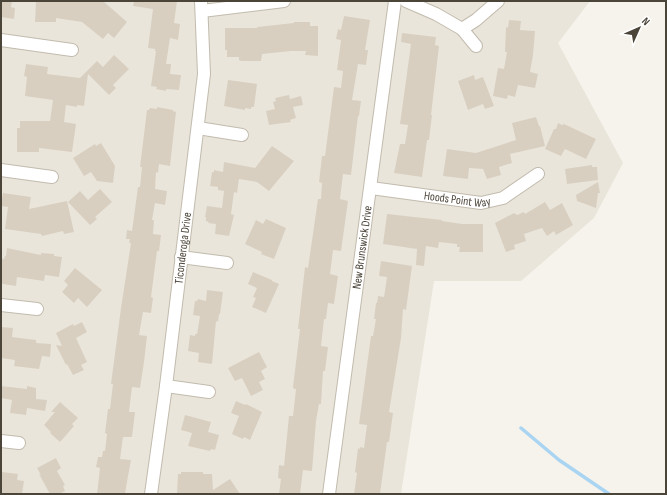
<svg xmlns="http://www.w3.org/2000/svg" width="667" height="495" font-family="'Sofia Sans Condensed',sans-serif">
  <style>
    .residential { fill: #eae5da }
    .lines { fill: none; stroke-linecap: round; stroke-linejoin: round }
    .stream { stroke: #a9d4f2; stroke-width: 3.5 }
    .building { fill: #d8cfc1 }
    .minor-casing { stroke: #c2bbae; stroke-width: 14 }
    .minor { stroke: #fff; stroke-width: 12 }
    .labels { text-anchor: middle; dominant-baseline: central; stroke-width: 3; stroke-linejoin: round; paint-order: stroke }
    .street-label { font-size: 12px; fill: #4b4439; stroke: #fff }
  </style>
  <rect width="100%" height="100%" fill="#f6f3ec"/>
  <!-- residential -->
  <path class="residential" d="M1,1H590L558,43L623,163L594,218L521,281H434L401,494H1Z"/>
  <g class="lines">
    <!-- stream -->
    <path class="stream" d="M521,428L559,460L609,494"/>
  </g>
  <!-- building -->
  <path class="building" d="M1,1H12L11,7L15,8L14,19L1,17Z
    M36,1H103L127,22L114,38L108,33L103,39L82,22L56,18V22H35Z
    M134,1H177L174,23L180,24L178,40L170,38L166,64H171L170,74L181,75L179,90L166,89V91L156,89L157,87L151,86L156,51H155V49L148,48L153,9L133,6Z
    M344,16L370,20L365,50H368L366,65L358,64L352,100L361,101L359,116H358L351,175L343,174L340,199L348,201L341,251L333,250L330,274L338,276L334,304L328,303L326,319H324L321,346L328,347L325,371H323L321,404H319L316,421L312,471L303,470L300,494H279L281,479L278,478L279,465L284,466L289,416H293L296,389H294L293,387L300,329H298L305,267L308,268L318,199H321L322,183L319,182L322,156H325L334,87L341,88L343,71L337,70L341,40L336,39L338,29L341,30Z
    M509,20L521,21L520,30L535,31L533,55L530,72L538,74L535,88L518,85L515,97L508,95L507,99L493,96L498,68L504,69L507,52H505L506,27L508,28Z
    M294,22H310V26H318V56L305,55L306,51H291L262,54L261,61H241L239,60V57H227V50H225V28H257V27L294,23Z
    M402,33L436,37L435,45L439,46L431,115H432L429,140H427L422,177L394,173L400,144H405L408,125L400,124L411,44L401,42Z
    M114,55L129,69L113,85L116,88L109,95L88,74L84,106L77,105V107L66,105L64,122L76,124L72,152L39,148V152H17V128H20V121H50L53,100L25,96L27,77L24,76L26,64L48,67L47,74L80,78L97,61L103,67Z
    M474,75L475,80L483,77L494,106L485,109L483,104L468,110L458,81Z
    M228,80L257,84L254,107H251V109L245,108V110L224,106Z
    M289,95L290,99L301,96L303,105L293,107L296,118L290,120L291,122L269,125L266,111L275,109L273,102L276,101L275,98Z
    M157,107L173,110V111L176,112L170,166L159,164L158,173L156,172L155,189L167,191L165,205L155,203L152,220H154L153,234L161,235L159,251H157L151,297L153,298L151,313L143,312L139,335L147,336L144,362L140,388L132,387L129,412H135L132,437H123L120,459L131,460L128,476L125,494H97L100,468L96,467L98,457H102L103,451H105L107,434L105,433L108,409H110L113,384H111L121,308L131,243H129L130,239H126L127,230L132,231L138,187H140L142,167H140L147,110H149L150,108L157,109Z
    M536,117L539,126H540L545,146L510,154L512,163L499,167L501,175L487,179L483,169L469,168L468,179L443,176L447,149L476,153L516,140L512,123Z
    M558,123L562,125L564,124L596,139L586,159L565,149L561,156L545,149L554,129H556Z
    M101,143L115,166L113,183L97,181L91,172L84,176L73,158L95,144L96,146Z
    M272,146L294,161L269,191L257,182L239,179L237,193L234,192L231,214L234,215L229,236L215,234L216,224L208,223L209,222L206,221V217H205L207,206L222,208L224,191L218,190V187L210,186L212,172H214V170L223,172L224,162L255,168Z
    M592,165V167H597L598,180L567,184L565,169Z
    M598,182L600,193H598L596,208L577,201L576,195Z
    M100,189L112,202L95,217L97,219L90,225L68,202L80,191L88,200Z
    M3,193L31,197L29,209L67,201L74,232L64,234L63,231L42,236L41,234L5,229L8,207L1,206Z
    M545,202L550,210L562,203L573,225L556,235L554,231L547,236L542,228L524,234L526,241L514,245L515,249L506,252L495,223L514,213L517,215L524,212L525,214Z
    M387,214L442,220V221L462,224H483V252H459L460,247H457V244L439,242L438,248L426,246L424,266L416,265L417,249L383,244Z
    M266,219L286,228L274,259L261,254L262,252L245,244L256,220L263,224Z
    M7,248L41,255V253L54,254V256L62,257L59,277L45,275L44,281L17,277L16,286L3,284L1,283V258L4,259L5,256H6Z
    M381,261L412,266L406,310L403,309L401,338L389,412L393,413L389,442H387L380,494H354L357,473L355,472L358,448L360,449V447L364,448L367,425L359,424L371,336H373L376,319H374L376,303H377L378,296L384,297L387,277L379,276Z
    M75,268L102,290L87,307L78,298L74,303L62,292L68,285L64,281Z
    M253,272L272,280V281L279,284L266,313L252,307L256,298L253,297L257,288L248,284Z
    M207,290L223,292L220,314H219L218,322L216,321L212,364L198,362L199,353L188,351L190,335L195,336V334H197L200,316L193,315L195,301H197L198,299L206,301Z
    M82,322L87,332L76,338L87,362L81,365L84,370L73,375L67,364L66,365L56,345L62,346L56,333L73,324L74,326Z
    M1,327L13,328L12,337L36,340V343L51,344L50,357L42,356L39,369L14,366L15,360L1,358Z
    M259,352L267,367L261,371L265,379L259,382L263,390L251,396L242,378L235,381L228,368Z
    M1,386L27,389V386L36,388V399L47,400L45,411L27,408L26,415L10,413L12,400L1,398Z
    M236,401L245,405L246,404L262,412L250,440L244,437L243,439L232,434L239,416L231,413Z
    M60,402L78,418L72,424L74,426L60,442L50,433L51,432L44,425L55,412H51Z
    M185,415L211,422L208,432L219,435L215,450L211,449L210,451L188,446L192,433L181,430Z
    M56,458L61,468L57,471L65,485L63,486L65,491L59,494H50L39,474L41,475L37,468Z
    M2,472L18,474L17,480L24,481L22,494H1Z
    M181,472H203V474H212L213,490L230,479L240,494L177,493L178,474H181Z"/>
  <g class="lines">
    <!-- minor casing -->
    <g class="minor-casing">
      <g id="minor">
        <path d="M406,1L436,14L462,29L476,20L498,1"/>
        <path d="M202,11L284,1"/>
        <path d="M462,29L476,46"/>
        <path d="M1,40L72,50"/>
        <path d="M198,128L242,135"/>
        <path d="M1,170L52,177"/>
        <path id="s1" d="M371,188L481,203L503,198L538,174"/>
        <path d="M181,257L227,263"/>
        <path d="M1,305L37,309"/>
        <path d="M166,386L209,392"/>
        <path d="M1,441L19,443"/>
        <path id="s2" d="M151,494L166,386L204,74L201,1"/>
        <path id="s3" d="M329,494C350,330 374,166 395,1"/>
      </g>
    </g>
    <!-- minor -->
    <use href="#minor" class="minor"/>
  </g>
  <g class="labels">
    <!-- street labels -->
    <g class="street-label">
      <text stroke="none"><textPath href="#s1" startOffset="87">Hoods Point Way</textPath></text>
      <text stroke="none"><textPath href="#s2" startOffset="248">Ticonderoga Drive</textPath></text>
      <text stroke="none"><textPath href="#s3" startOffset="249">New Brunswick Drive</textPath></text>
    </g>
  </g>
  <!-- border -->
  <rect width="667" height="495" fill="none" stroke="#4b4439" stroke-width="4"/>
  <!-- north arrow -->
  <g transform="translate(639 28) rotate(45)" stroke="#ffffff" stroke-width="3" paint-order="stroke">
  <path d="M0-3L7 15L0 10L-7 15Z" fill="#4b4439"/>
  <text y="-6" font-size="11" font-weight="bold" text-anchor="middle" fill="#4b4439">N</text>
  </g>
</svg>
